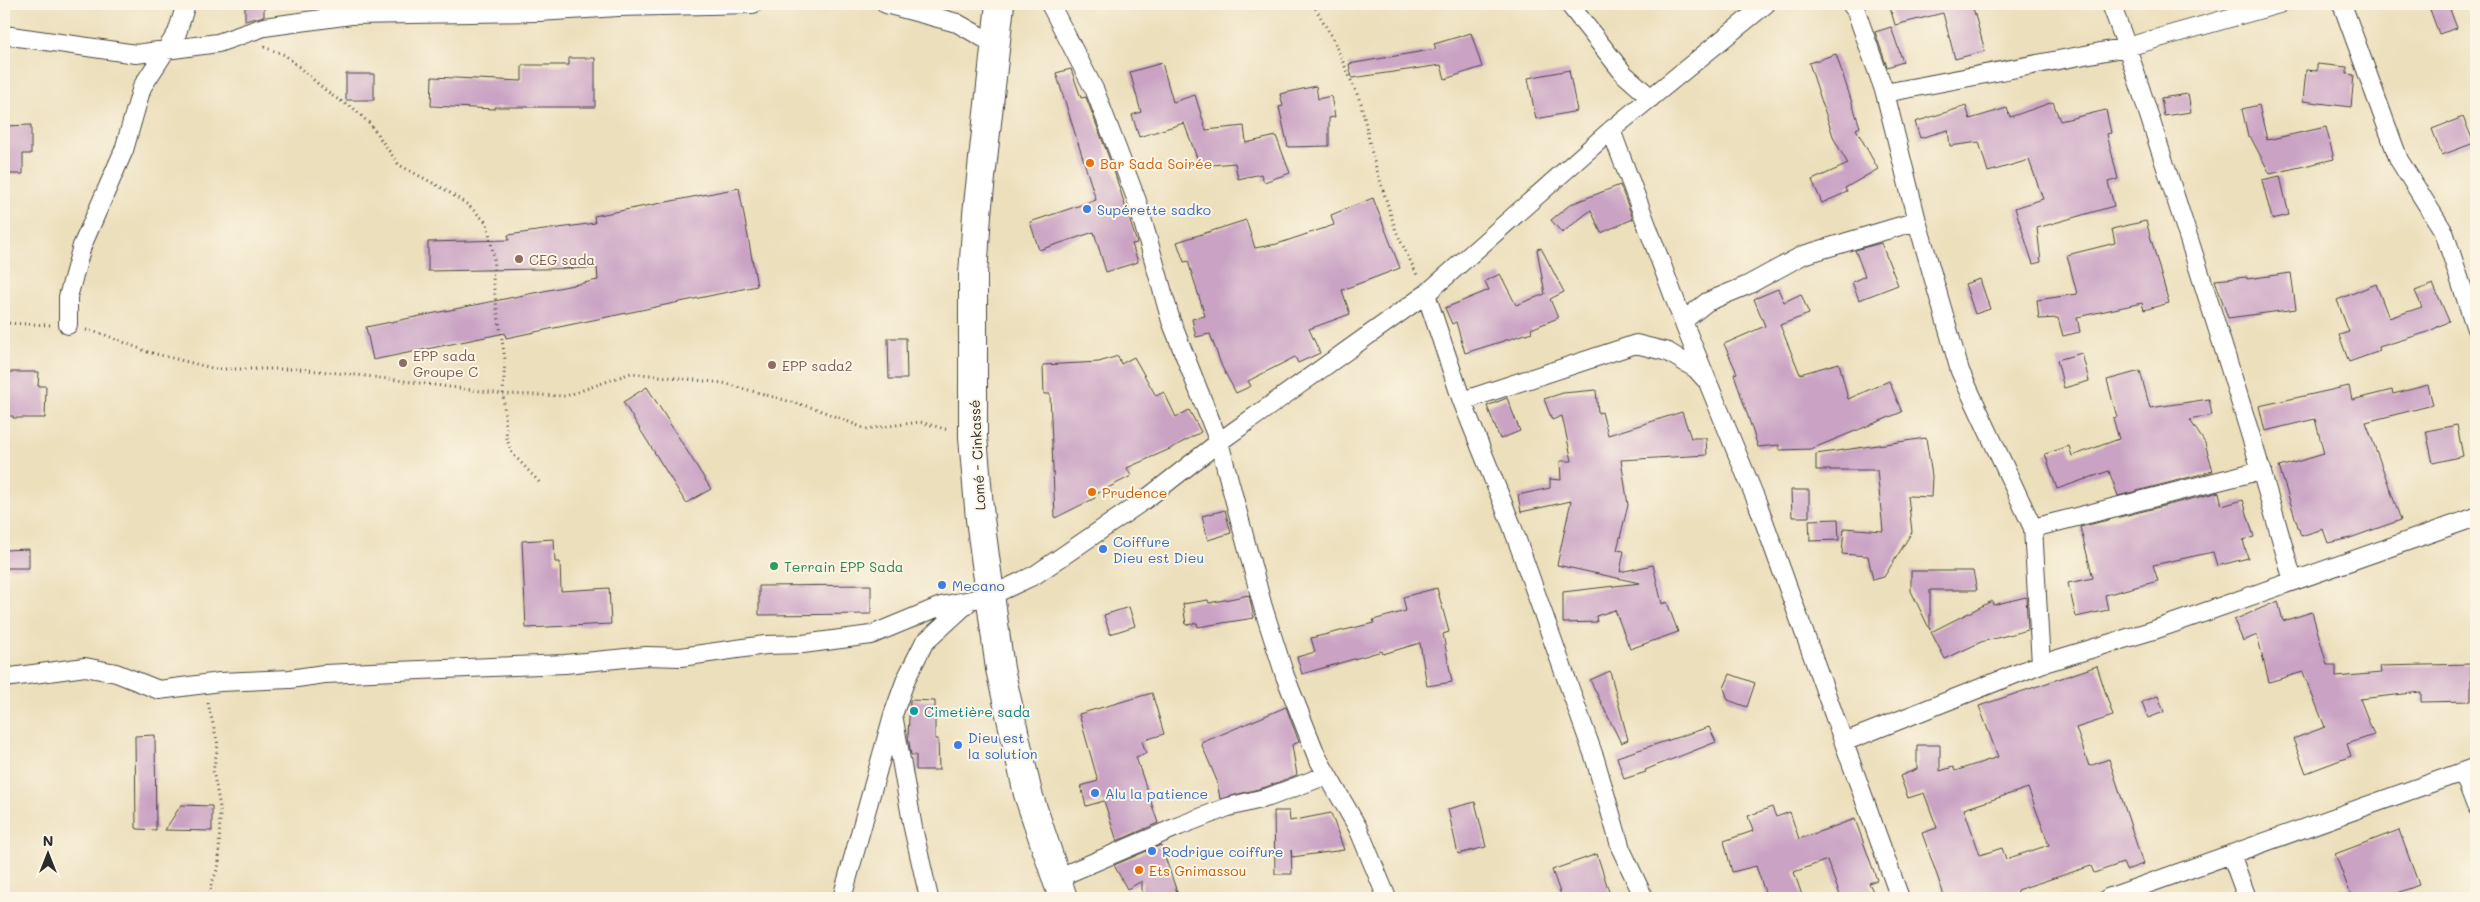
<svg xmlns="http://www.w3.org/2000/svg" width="2480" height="902" font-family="Mali,sans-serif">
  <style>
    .building { fill: #c9a2c4; fill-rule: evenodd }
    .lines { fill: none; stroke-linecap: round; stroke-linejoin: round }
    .minor-casing { stroke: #484641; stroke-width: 20 }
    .trunk-casing { stroke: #484641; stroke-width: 30 }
    .path { stroke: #484641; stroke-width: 3; stroke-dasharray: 1 4; stroke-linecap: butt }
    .minor { stroke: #fff; stroke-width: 18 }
    .trunk { stroke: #fff; stroke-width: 28 }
    .food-dot { fill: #e8710a; stroke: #fcf5e5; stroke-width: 2 }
    .shop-dot { fill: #3f7fe0; stroke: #fcf5e5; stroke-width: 2 }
    .education-dot { fill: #8d6e63; stroke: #fcf5e5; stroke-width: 2 }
    .leisure-dot { fill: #2e9e5b; stroke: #fcf5e5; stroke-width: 2 }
    .culture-dot { fill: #0f9aa8; stroke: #fcf5e5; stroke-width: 2 }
    .labels { text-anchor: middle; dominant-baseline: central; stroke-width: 4; stroke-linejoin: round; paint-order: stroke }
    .food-label { font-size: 14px; fill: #c56008; stroke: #fcf5e5; text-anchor: start }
    .shop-label { font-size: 14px; fill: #366cbe; stroke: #fcf5e5; text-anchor: start }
    .education-label { font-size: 14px; fill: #785e54; stroke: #fcf5e5; text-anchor: start }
    .street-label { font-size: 14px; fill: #2b2b2b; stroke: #fcf5e5 }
    .leisure-label { font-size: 14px; fill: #27864d; stroke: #fcf5e5; text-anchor: start }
    .culture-label { font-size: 14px; fill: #0d838f; stroke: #fcf5e5; text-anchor: start }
  </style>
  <rect width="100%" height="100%" fill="#fcf5e5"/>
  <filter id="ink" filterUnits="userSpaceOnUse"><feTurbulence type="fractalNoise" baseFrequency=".02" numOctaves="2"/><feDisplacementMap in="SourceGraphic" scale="10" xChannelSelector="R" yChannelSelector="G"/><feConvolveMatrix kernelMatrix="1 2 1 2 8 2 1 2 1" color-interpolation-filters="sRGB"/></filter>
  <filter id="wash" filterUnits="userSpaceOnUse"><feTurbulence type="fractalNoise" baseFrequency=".0096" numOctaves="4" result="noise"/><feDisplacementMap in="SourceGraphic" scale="20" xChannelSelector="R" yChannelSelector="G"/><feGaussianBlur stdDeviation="1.12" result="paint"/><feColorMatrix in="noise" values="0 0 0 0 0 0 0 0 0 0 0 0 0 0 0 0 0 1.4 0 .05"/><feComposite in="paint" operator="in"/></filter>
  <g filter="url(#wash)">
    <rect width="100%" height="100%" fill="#ecdfbc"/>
    <g id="blocks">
      <!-- building -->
      <path class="building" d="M245,4H264V16L245,21Z
        M1889,4H1972L1985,51L1955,59L1943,13L1895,25Z
        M2428,4H2448L2457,28L2439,34Z
        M1891,27L1903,62L1887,67L1875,32Z
        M1471,33L1482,67L1445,79L1441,65L1352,78L1349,64L1436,49L1434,44Z
        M1836,54L1860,127L1856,129L1878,169L1845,188L1847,192L1822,203L1812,180L1848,164L1834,139L1809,63Z
        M569,58H595V107H495V109L431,106L432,77L522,81V65H569Z
        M1162,63L1173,102L1195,95L1206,130L1244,126L1246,143L1276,136L1290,173L1264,182L1261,174L1238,179L1235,163L1200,166L1184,123L1139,137L1132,115L1141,112L1130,72Z
        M2317,64L2347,67V74L2354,75L2351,107L2303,101L2306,70L2317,71Z
        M1071,69L1081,98L1086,97L1114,171L1137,243L1132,244L1138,262L1106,272L1094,232L1039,250L1030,222L1096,200L1056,73Z
        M1569,70L1577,111L1536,119L1528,78Z
        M346,74H374V100H346Z
        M1316,86L1318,99L1331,96L1335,117L1329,118V146L1288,147L1279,107L1283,106L1280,94Z
        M2188,94L2191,112L2164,116L2161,98Z
        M2053,102L2060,121L2106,110L2111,133L2107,134L2118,179L2108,182L2114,206L2037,228L2041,262L2033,264L2015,208L2043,199L2029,160L1988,172L1979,142L1950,146L1948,130L1920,138L1915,122L1966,106L1970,119L2007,108L2010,117Z
        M2259,105L2267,140L2326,127L2334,159L2270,174L2250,136H2248L2242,109Z
        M2463,117L2474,143L2442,155L2432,129Z
        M31,125V154H23V174H4V126Z
        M2280,176L2289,215L2272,219L2262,180Z
        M1620,185L1633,219L1601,233L1591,210L1562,233L1551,220L1571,204Z
        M739,188L757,286L506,338L505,333L373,360L366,327L598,280L597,268L428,271V242L509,240L508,235L595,223L594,216Z
        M1373,198L1400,268L1342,290L1350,314L1309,329L1320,353L1298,363L1295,357L1248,381L1251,386L1236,393L1222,367L1210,334L1196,337L1192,319L1205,316L1188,261L1184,262L1177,242L1246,220L1255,248L1277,244L1334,225L1331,215Z
        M2146,221L2169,303L2144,310L2142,303L2077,317L2080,332L2063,336L2058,318L2039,319L2037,300L2077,294L2067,255L2115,243L2112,229Z
        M1881,243L1898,285L1859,300L1852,282L1865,276L1855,250Z
        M1541,248L1564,292L1550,299L1558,318L1531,329L1532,332L1465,353L1456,322L1452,324L1445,308L1489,290L1485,281L1500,274L1516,305L1545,294L1537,249Z
        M2291,273L2296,309L2228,318L2215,280L2247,277V279Z
        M1980,279L1990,309L1975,314L1965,284Z
        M2376,284L2389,318L2422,307L2415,291L2433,284L2449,321L2428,332L2379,347L2380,351L2349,362L2339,335L2349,332L2337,300Z
        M1778,289L1784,302L1801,294L1809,314L1780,325L1800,374L1839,363L1848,399L1889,381L1902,412L1811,449L1779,450V445L1758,447L1734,374L1737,373L1724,344L1765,326L1754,299Z
        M888,338H906L907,379H889Z
        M2082,353L2089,381L2064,388L2057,360Z
        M1118,356L1121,364L1134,357L1156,396L1164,392L1176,417L1189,410L1201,432L1170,449L1127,468L1131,476L1094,495L1095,498L1055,518L1050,394H1044L1043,365L1099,362Z
        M2140,371L2150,408L2209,399L2212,415L2190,420L2205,443L2213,471L2118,496L2109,471L2057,489L2045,454L2069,446L2072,456L2119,439L2113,418L2117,417L2107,380Z
        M8,372H39L38,386H46L45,418H13V416H4V386H8Z
        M2428,385L2433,405L2366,422L2401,520L2350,538L2328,543L2323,529L2301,536L2279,467L2324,454L2315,419L2265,431L2259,406L2349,386L2352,400L2392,390L2393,394Z
        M647,387L711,489L686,503L623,402Z
        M1596,390L1598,413L1602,412L1608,435L1682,412L1691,438H1706L1707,455L1621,460L1628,505L1617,550L1624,551L1620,572L1653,565L1662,604L1667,602L1678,632L1630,649L1615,610L1596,616L1597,622L1563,623V592L1640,583L1557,565L1571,501L1521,512L1518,495L1550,488V479L1561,480L1560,461H1572L1562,416L1552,420L1544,399L1563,393Z
        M1507,398L1520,431L1500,439L1487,406Z
        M2457,425L2463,456L2433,463L2426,431Z
        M1926,438L1932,476L1931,497L1908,496L1912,532L1884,577L1873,580L1868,556L1842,554L1844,528L1883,531L1877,470H1816V454Z
        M1791,490H1809V517H1792Z
        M2219,492L2222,506L2243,500L2254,537L2243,540L2248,558L2217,566L2213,552L2153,565L2158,581L2105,595L2108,610L2076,617L2068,583L2093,578L2080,527Z
        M1225,510L1231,533L1208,540L1202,516Z
        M1838,519L1839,540L1810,541L1809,520Z
        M554,539L555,562H560L561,591L609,588L611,624L526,628L522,541Z
        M29,549V568H4V550Z
        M1911,571H1973L1977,590H1930V630L1911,591Z
        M871,585V614L759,615V586Z
        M1437,588L1449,632L1443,634L1452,682L1427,686L1420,643L1383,654L1382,651L1302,674L1297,657L1315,652L1311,638L1374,623L1373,620L1406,611L1403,597Z
        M1249,595L1254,618L1198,627L1197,623L1186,625L1183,604L1208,600L1209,603Z
        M2026,597L2028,630L1981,642L1945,659L1931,632L1992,601L1993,605Z
        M2278,601L2283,621L2312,612L2327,665H2336V677L2381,673L2380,666L2471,664V701L2421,702V692L2360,699L2374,735L2347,744L2351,756L2306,773L2293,739L2325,727L2303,672L2269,682L2257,635L2243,641L2234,620Z
        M1129,607L1135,626L1110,634L1104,615Z
        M2097,666L2113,716L2076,728L2089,766L2109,759L2143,864L2126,870L2123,863L2094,873L2091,866L2017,890L2020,898H1945L1922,833L1937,828L1924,793L1908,798L1900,776L1917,769V745H1940V771L1953,767L1955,771L1998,757L1979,706ZM2028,788L2049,845L2006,859L2002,848L1980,855L1964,809Z
        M1610,671L1628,740L1621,743L1590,680Z
        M1730,674L1755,683L1747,707L1728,700L1724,688Z
        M1152,693L1164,734L1142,741L1146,753L1136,757L1158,823L1117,841L1104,801L1086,806L1081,786L1098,781L1079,714Z
        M2158,696L2164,712L2148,718L2142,702Z
        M910,700L935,701V739H938L939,770H916V755H911L908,736Z
        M1286,707L1299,742L1292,745L1297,775L1266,787L1220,799L1217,781L1201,743Z
        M1709,727L1716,742L1645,770L1646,772L1624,779L1617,757Z
        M155,735L156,830L138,829L136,828L135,736Z
        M1475,802L1486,847L1458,854L1448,809Z
        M181,805L212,806V831L165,830Z
        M1772,807L1776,817L1790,812L1799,839L1855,819L1877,880L1869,883L1876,898H1841L1827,860L1794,872L1803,898H1767L1756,866L1732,872L1724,841L1753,831L1748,816Z
        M1274,811H1289L1290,821L1331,813L1344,850L1292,857L1291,850L1292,874H1275Z
        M2399,830L2419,885L2384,898H2352L2335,854Z
        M1161,845L1178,895L1142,898V881L1127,889L1114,865Z
        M1597,854L1611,898H1562L1552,870Z"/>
    </g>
  </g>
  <g filter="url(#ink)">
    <use href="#blocks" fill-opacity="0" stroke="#484641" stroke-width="1"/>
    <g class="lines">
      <!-- minor casing -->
      <g class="minor-casing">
        <path id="minor" d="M886,4L957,23L994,44
          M1050,4L1095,91L1137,201L1171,321L1219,442L1263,607L1285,676L1317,757L1358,828L1387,898
          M1569,4L1624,74L1651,98
          M1851,4L1856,11L1885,93L1917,221L1960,371L2033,528L2041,664
          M2111,4L2127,47C2184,225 2243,401 2293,581
          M2342,4L2399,160L2444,232L2476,329
          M4,35L136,54L218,43L264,27L351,15L539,12L618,7L753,4
          M1885,93L2127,47L2279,4
          M1611,130L1686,329L1757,502L1900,898
          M1426,294L1462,401L1512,526L1595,759L1621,849L1644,898
          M1683,321L1707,302L1748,285L1803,255L1917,221
          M68,325V297L82,246L124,150L142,87L177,33L186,4
          M1462,401L1636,344L1668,352L1696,369L1705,379
          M2033,528L2262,470
          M4,678L85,667L116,673L159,690L220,682L290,679L324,674L565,664L646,656L681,657L765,645L803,644L871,635L941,606L990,596L1035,575L1146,499L1219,442L1426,294L1611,130L1766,4
          M894,720L913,828L929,898
          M1844,742L2041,664L2154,630L2476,517
          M2463,772L2476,806
          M2231,854L2247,898
          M1057,878L1179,826L1228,807L1269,797L1327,775
          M842,898L893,715L906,679L924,643L971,600
          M2108,898L2476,767"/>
      </g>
      <!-- trunk casing -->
      <g class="trunk-casing">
        <path id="trunk" d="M1000,4L977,214L973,275V437L980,519L1000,669L1028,794L1063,898"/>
      </g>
      <!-- path -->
      <path class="path" d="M1313,4L1332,37L1361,103L1373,158L1396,231L1417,275
        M264,47L285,55L331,95L354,109L370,124L399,165L444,189L468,205L487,223L494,257L493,283L505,359L503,394L507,440L512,453L541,484
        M4,323L51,325
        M86,330L103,334L148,352L216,369H299L366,376L503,394L566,396L631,373L723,383L817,409L866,429L920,422L949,430
        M208,703L218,745L213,771L220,807L219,865L210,888L212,898"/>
      <!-- minor -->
      <use href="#minor" class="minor"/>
      <!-- trunk -->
      <use href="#trunk" class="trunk"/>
    </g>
  </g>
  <!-- markers -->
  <g class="food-dot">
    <circle cx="1090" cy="163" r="5"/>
    <circle cx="1092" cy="492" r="5"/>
    <circle cx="1139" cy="870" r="5"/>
  </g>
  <g class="shop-dot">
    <circle cx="1087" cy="209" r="5"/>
    <circle cx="1103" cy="549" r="5"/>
    <circle cx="942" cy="585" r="5"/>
    <circle cx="958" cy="745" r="5"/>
    <circle cx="1095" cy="793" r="5"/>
    <circle cx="1152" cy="851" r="5"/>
  </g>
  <g class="education-dot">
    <circle cx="519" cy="259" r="5"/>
    <circle cx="403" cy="363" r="5"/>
    <circle cx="772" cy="365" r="5"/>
  </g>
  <circle class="leisure-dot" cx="774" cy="566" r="5"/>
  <circle class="culture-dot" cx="914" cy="711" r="5"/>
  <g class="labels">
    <!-- food labels -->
    <g class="food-label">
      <text x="1100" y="163">Bar Sada Soirée</text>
      <text x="1102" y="492">Prudence</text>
      <text x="1149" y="870">Ets Gnimassou</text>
    </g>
    <!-- shop labels -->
    <g class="shop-label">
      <text x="1097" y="209">Supérette sadko</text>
      <text x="1113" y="541">Coiffure<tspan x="1113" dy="16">Dieu est Dieu</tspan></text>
      <text x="952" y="585">Mecano</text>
      <text x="968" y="737">Dieu est<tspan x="968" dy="16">la solution</tspan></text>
      <text x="1105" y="793">Alu la patience</text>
      <text x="1162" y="851">Rodrigue coiffure</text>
    </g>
    <!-- education labels -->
    <g class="education-label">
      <text x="529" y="259">CEG sada</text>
      <text x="413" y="355">EPP sada<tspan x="413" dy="16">Groupe C</tspan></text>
      <text x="782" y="365">EPP sada2</text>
    </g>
    <!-- street labels -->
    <g class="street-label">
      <text transform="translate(977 455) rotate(-93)">Lomé - Cinkassé</text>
    </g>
    <!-- leisure labels -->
    <g class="leisure-label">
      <text x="784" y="566">Terrain EPP Sada</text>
    </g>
    <!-- culture labels -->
    <g class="culture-label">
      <text x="924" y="711">Cimetière sada</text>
    </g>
  </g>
  <!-- margin -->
  <rect width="2480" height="902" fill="none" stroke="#fcf5e5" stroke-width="20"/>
  <!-- north arrow -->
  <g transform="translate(48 854)" stroke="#fcf5e5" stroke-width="4" paint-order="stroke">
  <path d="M0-4L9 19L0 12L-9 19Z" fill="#2b2b2b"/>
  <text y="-8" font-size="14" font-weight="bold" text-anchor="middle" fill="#2b2b2b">N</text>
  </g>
</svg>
